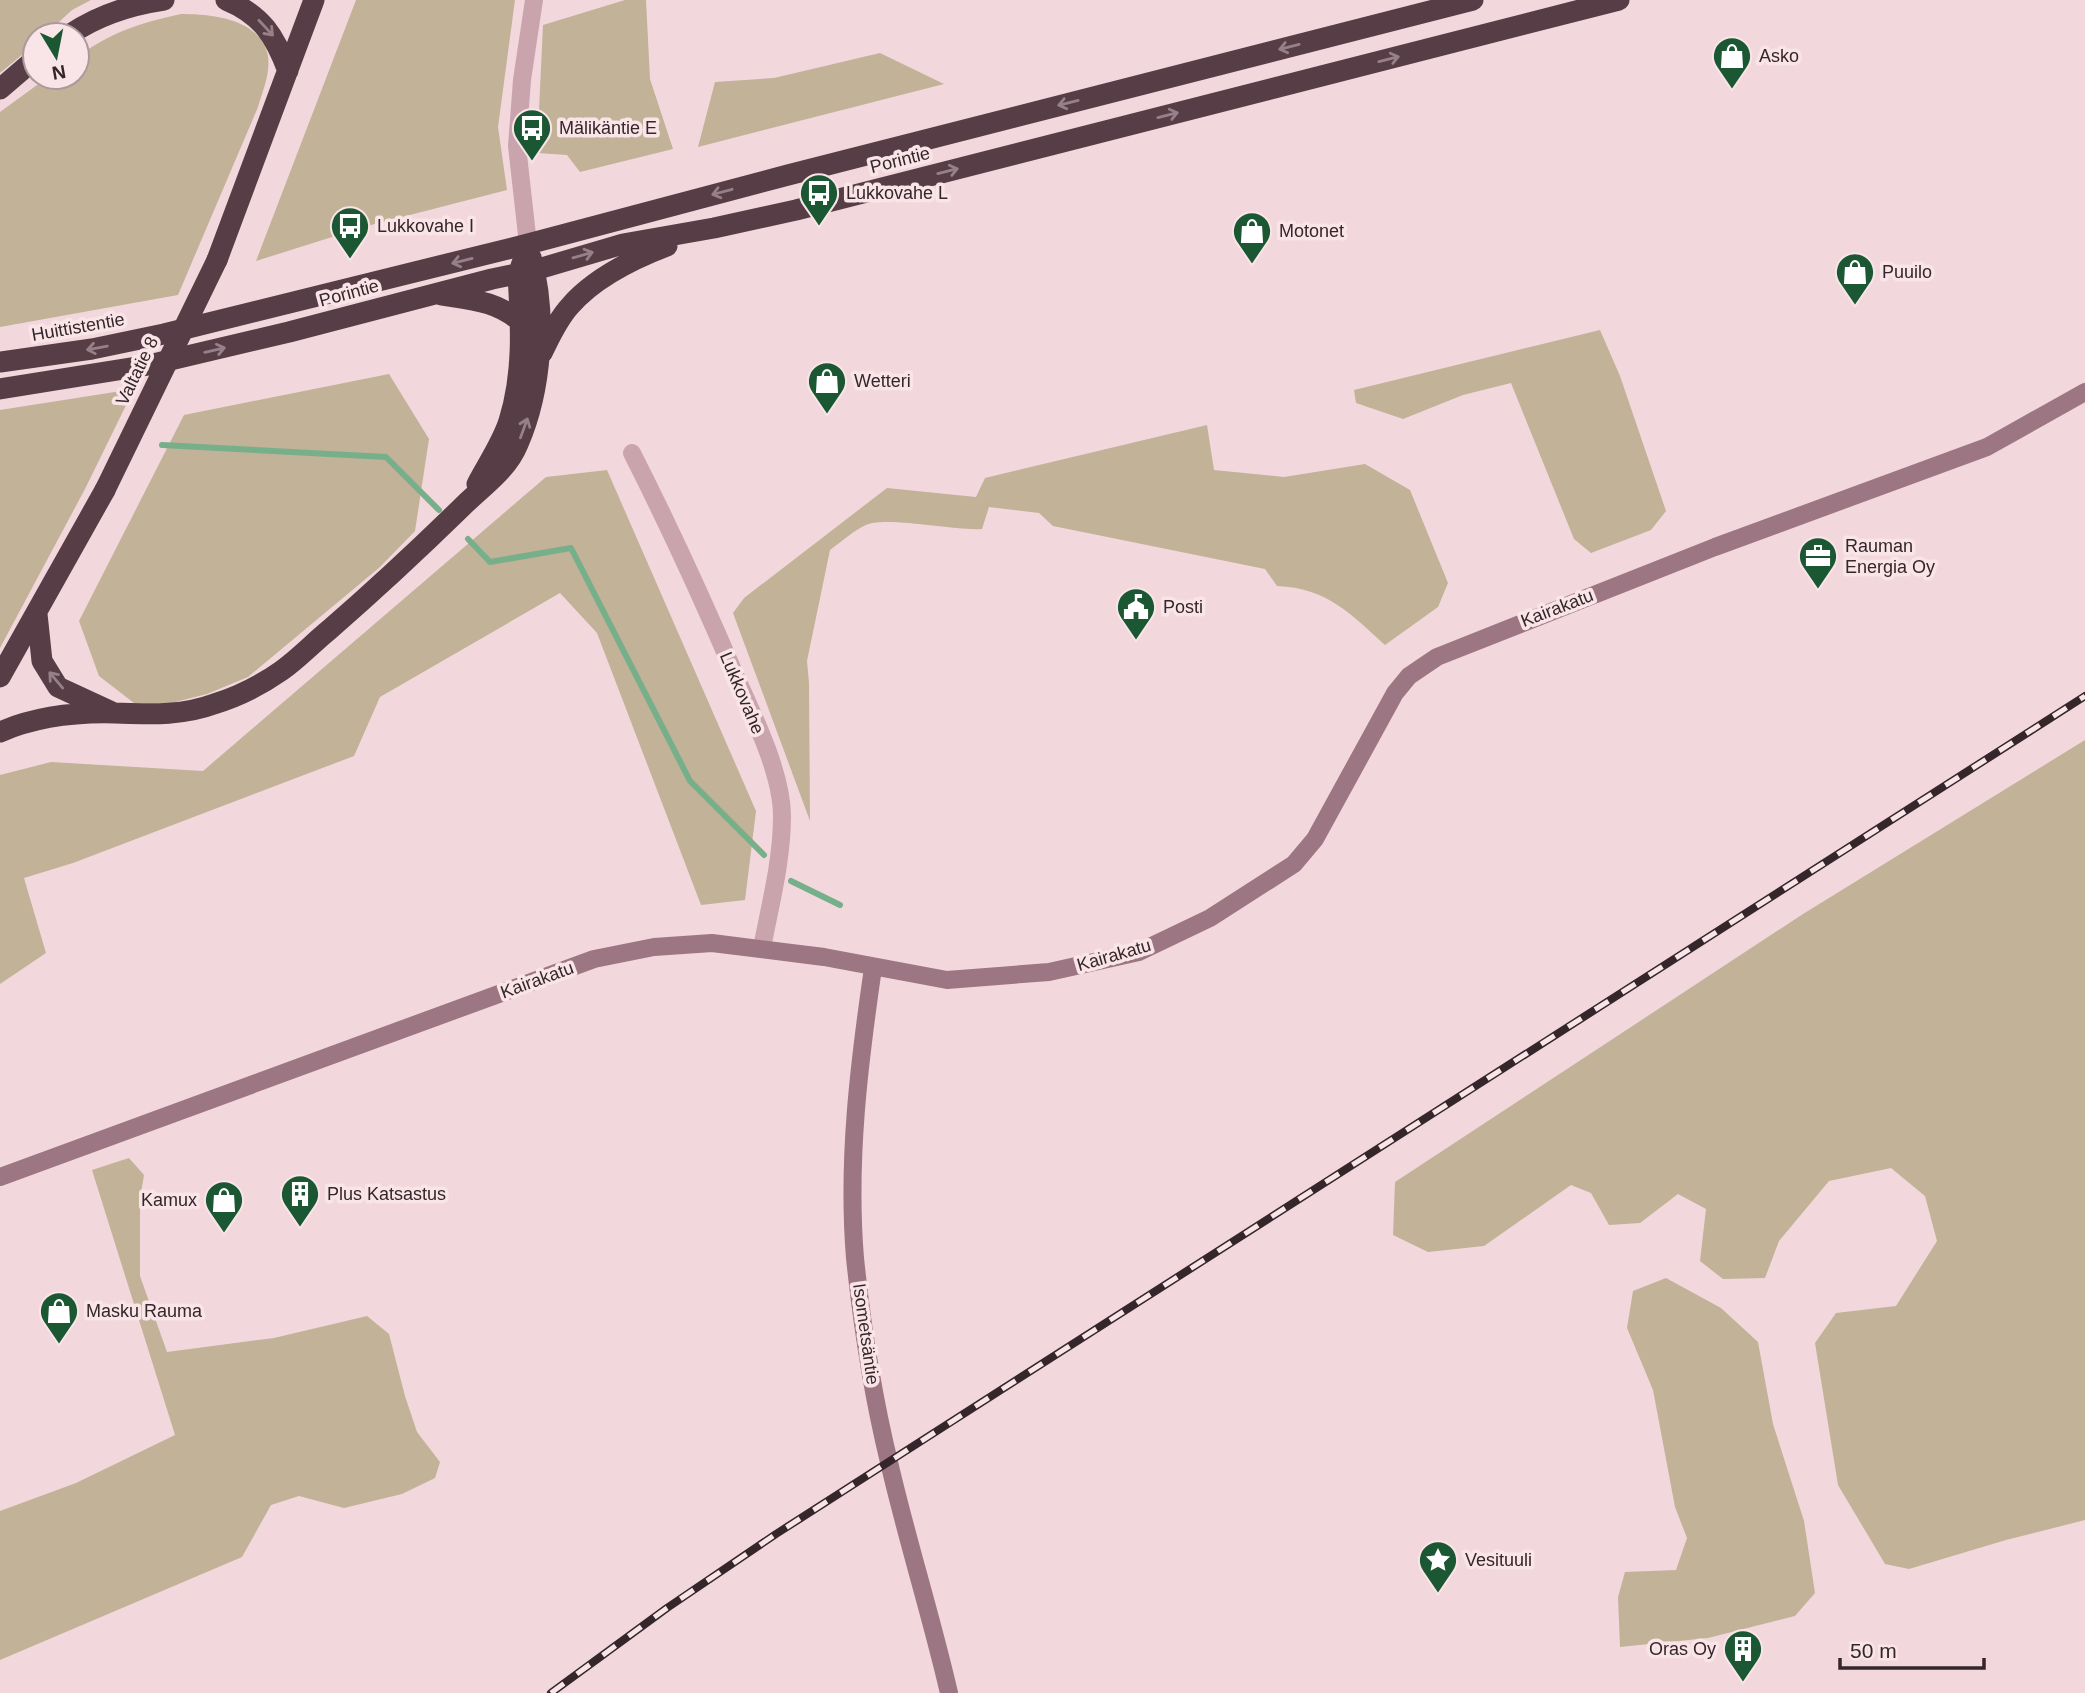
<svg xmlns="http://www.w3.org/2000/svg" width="2085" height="1693" font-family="Helvetica,sans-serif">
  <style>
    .green { fill: #c1b298 }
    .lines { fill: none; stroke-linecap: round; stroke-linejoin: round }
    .stream { stroke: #77af8b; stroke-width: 6 }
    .street { stroke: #caa4ad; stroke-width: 18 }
    .secondary { stroke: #9d7683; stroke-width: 18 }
    .highway { stroke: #563d46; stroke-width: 21 }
    .rail-casing { stroke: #35262c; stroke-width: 8 }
    .rail { stroke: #f9e5e8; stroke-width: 5; stroke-dasharray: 16; stroke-linecap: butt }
    .highway-bridge { stroke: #563d46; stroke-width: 21 }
    .oneway { stroke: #978087 }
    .labels { text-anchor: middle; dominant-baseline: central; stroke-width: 7; stroke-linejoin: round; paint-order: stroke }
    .poi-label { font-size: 18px; fill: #35262c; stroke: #f9e5e8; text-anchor: start }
    .street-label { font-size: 18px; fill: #35262c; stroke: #f9e5e8 }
  </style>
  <rect width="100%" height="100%" fill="#f2d8dc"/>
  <!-- green -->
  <path class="green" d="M0,0H91L72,10L45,35H35V44L0,73Z
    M356,0H515L498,127L507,190L367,226L256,261Z
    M625,0H646L650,79L673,149L580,172L567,155L537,153L543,25Z
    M181,14C210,14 257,18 267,52C272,70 263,90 258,107L178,295L0,327V112L48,77H77V57C112,32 139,23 181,14Z
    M880,53L944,84L698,147L715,82L774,78Z
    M1600,330L1620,376L1666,511L1651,530L1591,553L1574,539L1511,383L1463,395L1403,419L1356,403L1354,390Z
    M389,374L429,439L415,531L380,567L248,677L207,694L171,703H134L99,676L79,621L184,415Z
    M134,389L85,489L0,648V410Z
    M1207,425L1214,470L1284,477L1365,464L1410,490L1448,583L1438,607L1385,645C1351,614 1327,588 1277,586L1265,569L1053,526L1039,513L989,507L982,529C954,531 887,516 866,525C854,530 841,542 830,550L807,661L809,683L810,821L733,613L744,598L887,488L976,497L985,478Z
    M607,470L756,811L745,900L701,905L597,633L560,593L380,697L354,756L73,863L24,878L46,953L0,984V775L51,762L203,771L546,477Z
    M2085,740V1520L2006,1540L1909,1569L1885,1564L1838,1485L1815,1343L1836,1313L1896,1306L1937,1241L1925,1196L1891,1168L1829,1181L1779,1241L1765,1278L1723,1279L1700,1261L1706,1209L1678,1194L1640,1223L1609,1225L1591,1193L1571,1185L1484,1246L1428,1252L1393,1235L1395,1182L1803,914Z
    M129,1158L144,1175L140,1199V1276L167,1352L274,1338L367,1316L389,1334L405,1396L417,1432L440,1462L435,1478L402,1494L344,1508L299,1496L271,1505L242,1557L0,1660V1511L76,1483L175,1435L92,1170Z
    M1666,1278L1721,1308L1758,1342L1773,1424L1804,1521L1815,1593L1795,1616L1708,1638L1620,1647L1618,1597L1625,1572L1676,1570L1687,1538L1675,1507L1653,1390L1627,1328L1633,1291Z"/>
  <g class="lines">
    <!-- stream -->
    <path class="stream" d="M162,445L386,457L439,510
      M468,539L490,562L571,548L690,781L764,855
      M791,881L840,905"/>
    <!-- street -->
    <path class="street" d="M528,244L517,146L522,80L534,0
      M632,453C669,526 703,600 735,675C753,715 782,773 782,816C782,861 770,905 762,948"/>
    <!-- secondary -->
    <path class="secondary" d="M873,968C859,1064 847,1161 855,1258C862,1326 873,1396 889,1462C907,1540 931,1615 949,1693
      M0,1177L594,959L654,947L712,943L824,957L947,980L1049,972L1139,952L1210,918L1294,864L1315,839L1395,693L1409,676L1437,657L1715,547L1987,447L2085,392"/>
    <!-- highway -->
    <path class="highway" d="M226,0C262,15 275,36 288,71
      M69,35C98,15 130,5 164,0
      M0,89L35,59
      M217,260L314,0
      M441,295C473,300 496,301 521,322
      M542,353C550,337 558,319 570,306C595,277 633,259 667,246
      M0,362L92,349L164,334L528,244L788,175L1473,0
      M0,389L149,365L289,332L492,279L535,270L623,244L714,228L796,210L1619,0
      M477,484C488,463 502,443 509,421C524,373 521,324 518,275L522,263
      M37,614L42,661L58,687L112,712
      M0,677L105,490
      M0,732C35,717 77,712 115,713C149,714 182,716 214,704C237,697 261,685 281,671C298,659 313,643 329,630C375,590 419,549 462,507C482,487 507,471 518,444C542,389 547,314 531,257"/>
    <!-- rail casing -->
    <g class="rail-casing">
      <path id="rail" d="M551,1693L667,1608L776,1534L2085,696"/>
    </g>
    <!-- rail -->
    <use href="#rail" class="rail"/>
    <!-- highway-bridge -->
    <path class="highway-bridge" d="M105,490L217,260"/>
  </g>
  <!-- one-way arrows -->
  <defs><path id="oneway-shaft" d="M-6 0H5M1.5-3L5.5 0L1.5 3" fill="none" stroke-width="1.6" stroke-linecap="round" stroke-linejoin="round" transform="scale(1.75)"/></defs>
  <g class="oneway">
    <use href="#oneway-shaft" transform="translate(266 28) rotate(47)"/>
    <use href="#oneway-shaft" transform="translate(1289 47) rotate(166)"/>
    <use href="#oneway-shaft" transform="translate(1389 59) rotate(-14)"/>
    <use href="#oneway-shaft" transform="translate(1068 103) rotate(166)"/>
    <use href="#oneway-shaft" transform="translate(1168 115) rotate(-14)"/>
    <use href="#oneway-shaft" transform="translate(948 171) rotate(-14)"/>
    <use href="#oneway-shaft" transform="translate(722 192) rotate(165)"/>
    <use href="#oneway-shaft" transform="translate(583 255) rotate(-16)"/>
    <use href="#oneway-shaft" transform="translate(462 261) rotate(166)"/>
    <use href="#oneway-shaft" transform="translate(97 348) rotate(170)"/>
    <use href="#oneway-shaft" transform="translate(215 350) rotate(-13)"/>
    <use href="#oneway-shaft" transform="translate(524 428) rotate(-70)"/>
    <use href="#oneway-shaft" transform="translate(56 680) rotate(-130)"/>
  </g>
  <!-- icons -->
  <defs>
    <g id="shop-pin" transform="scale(2.0125)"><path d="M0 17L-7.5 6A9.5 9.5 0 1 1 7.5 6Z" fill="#1b5732" stroke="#f9e5e8"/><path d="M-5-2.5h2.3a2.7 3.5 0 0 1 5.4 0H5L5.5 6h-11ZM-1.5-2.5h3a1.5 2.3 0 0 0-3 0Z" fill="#fff"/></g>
    <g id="bus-pin" transform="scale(2.0125)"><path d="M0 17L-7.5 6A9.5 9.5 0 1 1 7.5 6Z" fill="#1b5732" stroke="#f9e5e8"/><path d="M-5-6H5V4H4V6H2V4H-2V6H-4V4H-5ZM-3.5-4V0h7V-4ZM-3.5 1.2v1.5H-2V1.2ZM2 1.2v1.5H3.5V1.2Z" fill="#fff"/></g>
    <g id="office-pin" transform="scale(2.0125)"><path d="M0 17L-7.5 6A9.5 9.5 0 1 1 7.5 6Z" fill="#1b5732" stroke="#f9e5e8"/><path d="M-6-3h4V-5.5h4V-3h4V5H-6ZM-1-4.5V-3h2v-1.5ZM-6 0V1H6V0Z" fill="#fff"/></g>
    <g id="civic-pin" transform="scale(2.0125)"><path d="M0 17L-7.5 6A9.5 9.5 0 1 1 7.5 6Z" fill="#1b5732" stroke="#f9e5e8"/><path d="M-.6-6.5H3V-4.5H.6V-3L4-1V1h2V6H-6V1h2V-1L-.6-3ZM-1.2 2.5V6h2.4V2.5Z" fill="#fff"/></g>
    <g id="building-pin" transform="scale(2.0125)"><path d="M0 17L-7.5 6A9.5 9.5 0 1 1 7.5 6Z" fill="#1b5732" stroke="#f9e5e8"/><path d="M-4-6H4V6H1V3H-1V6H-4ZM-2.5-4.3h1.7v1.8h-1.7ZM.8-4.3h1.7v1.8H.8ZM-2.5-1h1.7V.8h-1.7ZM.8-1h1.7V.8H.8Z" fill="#fff"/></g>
    <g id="sight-pin" transform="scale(2.0125)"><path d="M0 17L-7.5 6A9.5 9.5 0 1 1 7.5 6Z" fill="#1b5732" stroke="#f9e5e8"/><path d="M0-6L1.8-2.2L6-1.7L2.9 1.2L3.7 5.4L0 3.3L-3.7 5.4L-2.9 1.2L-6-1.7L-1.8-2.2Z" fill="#fff"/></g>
  </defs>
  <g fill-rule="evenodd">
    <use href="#shop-pin" x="1732" y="56"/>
    <use href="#bus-pin" x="532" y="128"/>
    <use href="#bus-pin" x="819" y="193"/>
    <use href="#bus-pin" x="350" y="226"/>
    <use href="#shop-pin" x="1252" y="231"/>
    <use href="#shop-pin" x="1855" y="272"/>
    <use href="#shop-pin" x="827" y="381"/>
    <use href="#office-pin" x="1818" y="556"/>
    <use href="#civic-pin" x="1136" y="607"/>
    <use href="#building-pin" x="300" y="1194"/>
    <use href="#shop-pin" x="224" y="1200"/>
    <use href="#shop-pin" x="59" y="1311"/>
    <use href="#sight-pin" x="1438" y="1560"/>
    <use href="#building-pin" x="1743" y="1649"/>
  </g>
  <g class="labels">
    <!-- poi labels -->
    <g class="poi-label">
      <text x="1759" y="56">Asko</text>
      <text x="559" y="128">Mälikäntie E</text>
      <text x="846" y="193">Lukkovahe L</text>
      <text x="377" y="226">Lukkovahe I</text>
      <text x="1279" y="231">Motonet</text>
      <text x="1882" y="272">Puuilo</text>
      <text x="854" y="381">Wetteri</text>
      <text x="1845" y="546">Rauman<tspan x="1845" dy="21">Energia Oy</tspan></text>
      <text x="1163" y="607">Posti</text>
      <text x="327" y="1194">Plus Katsastus</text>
      <text x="197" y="1200" text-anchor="end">Kamux</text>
      <text x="86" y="1311">Masku Rauma</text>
      <text x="1465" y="1560">Vesituuli</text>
      <text x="1716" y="1649" text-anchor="end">Oras Oy</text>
    </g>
    <!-- street labels -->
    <g class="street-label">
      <text transform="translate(900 160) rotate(-14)">Porintie</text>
      <text transform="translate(349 293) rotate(-15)">Porintie</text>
      <text transform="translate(78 327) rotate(-10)">Huittistentie</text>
      <text transform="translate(137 371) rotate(-64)">Valtatie 8</text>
      <text transform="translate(1557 608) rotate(-21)">Kairakatu</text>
      <text transform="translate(742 693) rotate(67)">Lukkovahe</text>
      <text transform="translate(1114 955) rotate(-16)">Kairakatu</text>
      <text transform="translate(537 980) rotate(-20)">Kairakatu</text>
      <text transform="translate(866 1334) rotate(82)">Isometsäntie</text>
    </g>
  </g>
  <!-- north arrow -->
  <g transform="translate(56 56) rotate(170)"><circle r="33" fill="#f9e5e8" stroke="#ab999d" stroke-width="2"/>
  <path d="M0-5L12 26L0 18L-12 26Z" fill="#1b5732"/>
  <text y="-10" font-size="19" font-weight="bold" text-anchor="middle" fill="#35262c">N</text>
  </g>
  <!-- scale -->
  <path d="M1840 1658v10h144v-10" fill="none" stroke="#35262c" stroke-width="3.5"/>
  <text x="1850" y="1658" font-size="21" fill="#35262c" stroke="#f9e5e8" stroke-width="5" paint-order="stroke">50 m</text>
</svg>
